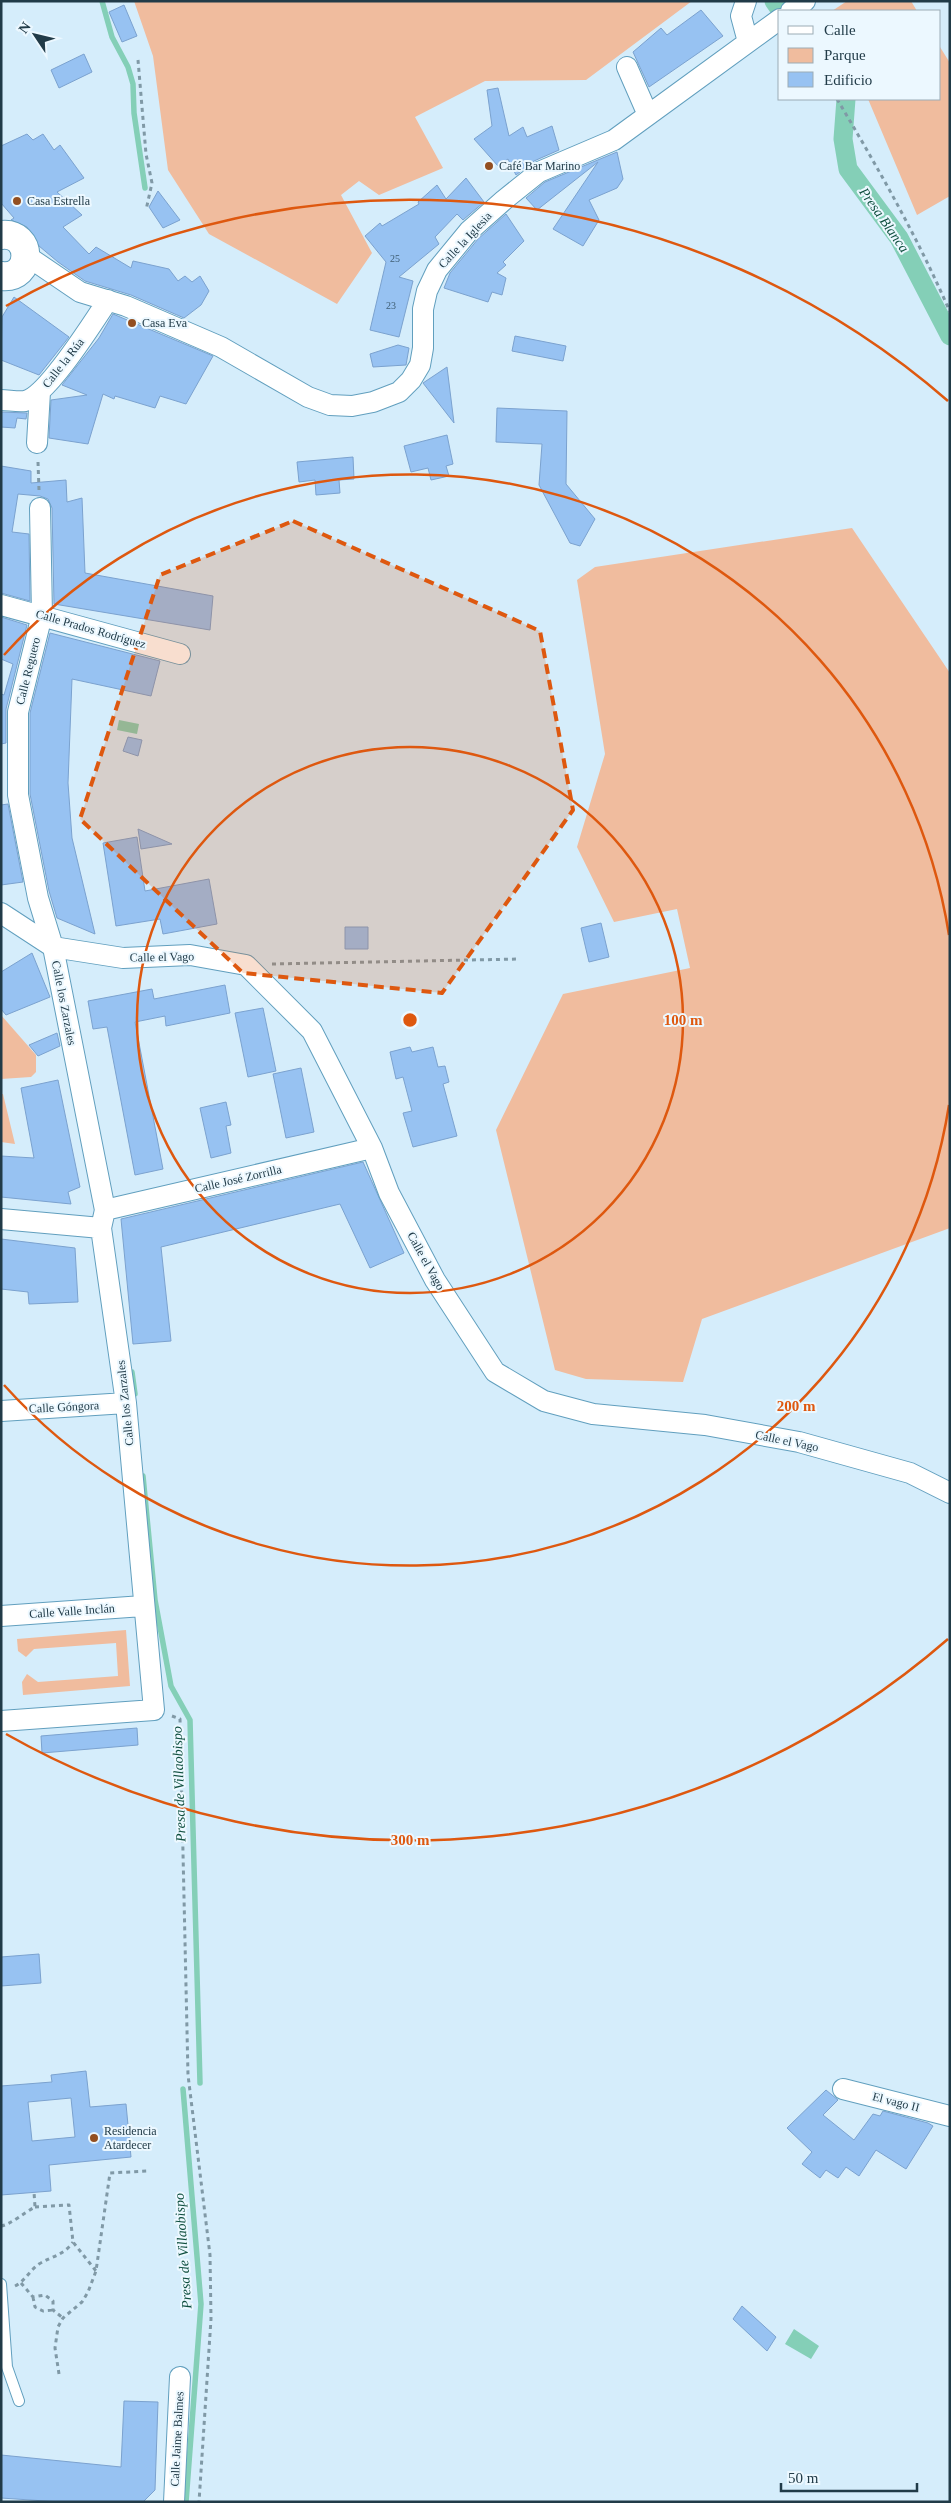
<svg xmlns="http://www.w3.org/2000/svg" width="951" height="2503" font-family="'Times New Roman',serif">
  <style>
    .green { fill: #f0bc9e }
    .water { fill: #84cfb7 }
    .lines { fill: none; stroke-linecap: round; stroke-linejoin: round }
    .stream { stroke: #84cfb7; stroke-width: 5.5 }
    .canal { stroke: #84cfb7; stroke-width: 19 }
    .building { fill: #97c2f2; stroke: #7ba2cf; fill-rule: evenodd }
    .lane-casing { stroke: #619fbe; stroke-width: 12 }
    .street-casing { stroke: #619fbe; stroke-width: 22 }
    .secondary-casing { stroke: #619fbe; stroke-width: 30 }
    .path { stroke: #8099a6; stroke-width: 3; stroke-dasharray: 4 4; stroke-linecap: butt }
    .lane { stroke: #fff; stroke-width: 10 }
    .street { stroke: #fff; stroke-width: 20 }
    .secondary { stroke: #fff; stroke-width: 28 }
    .marked { fill: #de580f; fill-opacity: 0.2; stroke: #de580f; stroke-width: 4; stroke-dasharray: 10 6; stroke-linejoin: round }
    .ring { fill: none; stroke: #de580f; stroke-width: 2.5 }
    .poi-dot { fill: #934f21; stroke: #ecf8ff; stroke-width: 2 }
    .labels { text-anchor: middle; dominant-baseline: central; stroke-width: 4; stroke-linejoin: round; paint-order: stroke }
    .number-label { font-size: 10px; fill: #3e5d72 }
    .poi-label { font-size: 12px; fill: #213b48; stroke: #ecf8ff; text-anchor: start }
    .street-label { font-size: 12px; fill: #213b48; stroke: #ecf8ff }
    .water-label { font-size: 14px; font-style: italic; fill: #0f4f3f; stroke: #ecf8ff }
    .centre { fill: #de580f; stroke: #ecf8ff; stroke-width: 2.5 }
    .ring-label { font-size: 15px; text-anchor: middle; font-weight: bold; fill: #de580f; stroke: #ecf8ff; stroke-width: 4; stroke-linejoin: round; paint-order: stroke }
  </style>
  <rect width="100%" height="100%" fill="#d5edfb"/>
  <!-- green -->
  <path class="green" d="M134,1H692L586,80L485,81L415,117L443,168L379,195L359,181L341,195L372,253L337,304L209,234L168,170L153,56Z
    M847,1H911L917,11H832Z
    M940,47L950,63V196L917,215L868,99H940Z
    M852,528L950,673V1228L702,1319L683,1382L586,1379L555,1370L496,1130L563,994L690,968L677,909L614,922L577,847L605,754L577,580L595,567Z
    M1,1015L36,1055V1072L31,1077L1,1079Z
    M1,1094H3L15,1144L1,1142Z
    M126,1630L130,1686L23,1695L22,1682L27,1674L38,1682L118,1676L116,1643L34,1649L26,1657L18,1651L17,1639Z"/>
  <!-- water -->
  <path class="water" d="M119,720L139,724L137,734L117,730Z
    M794,2329L819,2346L811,2359L785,2344Z"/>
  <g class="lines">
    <!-- stream -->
    <path class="stream" d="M102,1L112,37L128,67L133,84L134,113L145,188
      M132,1372L135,1394
      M143,1476L155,1600L171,1686L190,1720L200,2083
      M183,2089L201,2304L186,2502"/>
    <!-- canal -->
    <path class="canal" d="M774,1L781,11
      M846,99L843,139L848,169L899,238L950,336"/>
  </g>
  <!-- building -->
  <path class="building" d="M124,5L137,36L122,42L109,12Z
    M701,10L723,36L649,87L633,52L661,28L667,35Z
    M84,54L92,72L59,88L51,70Z
    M498,88L509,136L523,127L527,137L552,126L559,150L534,161L516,175L508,159L498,166L474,139L492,126L487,90Z
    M27,134L33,140L43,134L54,150L60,145L84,178L57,192L82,215L63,227L89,254L96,247L131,268L133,261L169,269L178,281L185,276L192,282L200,276L209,291L201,305L184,318L131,295L85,281L58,262L39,246L27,227L11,220L14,218L1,203V146Z
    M617,152L623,179L617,188L589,200L599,220L583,246L553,229L598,162L537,210L526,198L545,182Z
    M466,178L484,202L463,220L457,214L435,237L439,244L399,277L413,281L399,337L370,330L386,262L365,236L380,223L382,226L419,204L418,202L437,185L446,199Z
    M158,191L180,220L163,228L149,207Z
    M506,214L524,241L503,262L506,265L497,273L506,278L502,295L492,292L488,302L444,288L450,273L478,239Z
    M14,297L69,337L39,375L1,360L2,317Z
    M113,314L213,356L186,404L160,396L155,408L115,396L114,399L103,394L88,444L49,438L51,400L87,395L62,385L99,338Z
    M515,336L566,346L563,361L512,351Z
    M398,345L409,348L406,365L373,367L370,354Z
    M447,367L454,423L423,383Z
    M497,408L567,411L566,484L595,519L580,546L570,543L539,485L542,444L496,442Z
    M1,412L27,413L26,419L17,418L15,428L1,427Z
    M447,435L453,464L446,466L449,476L431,480L428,468L411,472L404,446Z
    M353,457L354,479L339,480L340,493L316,495L315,480L299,482L297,462Z
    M1,466L31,471V483L66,480L67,502L82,498L85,573L213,596L210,630L54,604L52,508L48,499L40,496L18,494L12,532L29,534L30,601L1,593Z
    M1,617L27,625L6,709V743L1,744V694L4,695L13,664L1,659Z
    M50,633L160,661L151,696L72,679L68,783L72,838L95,934L57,918L49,891L30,794V713Z
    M128,737L142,740L138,756L123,751Z
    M8,804L23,882L1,885V805Z
    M138,829L172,844L141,849Z
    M137,837L145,891L209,879L217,924L163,934L160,919L116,926L103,843Z
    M601,923L609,957L589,962L581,928Z
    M345,927H368V949H345Z
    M32,953L50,997L6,1015L1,1009V972Z
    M225,985L230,1013L166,1026L165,1016L135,1022L163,1169L135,1175L107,1027L93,1029L88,1001L152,989L154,999Z
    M263,1008L276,1071L248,1077L235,1013Z
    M57,1033L60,1046L38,1056L29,1045Z
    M410,1047L412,1052L433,1047L438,1067L445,1066L449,1082L443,1084L457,1136L413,1147L403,1113L412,1111L403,1077L396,1079L390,1052Z
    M301,1068L314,1132L286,1138L273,1074Z
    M58,1080L80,1187L68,1192L71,1204L1,1197V1156L34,1158L21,1088Z
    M226,1102L231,1125L226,1126L231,1153L211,1158L200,1108Z
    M363,1162L404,1253L370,1268L340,1204L161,1247L171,1341L133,1344L121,1219Z
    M1,1239L75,1248L78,1302L29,1304L28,1292L1,1289Z
    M137,1728L138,1745L42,1753L41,1736Z
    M39,1954L41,1983L1,1986V1957Z
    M86,2071L90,2107L126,2104L131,2157L49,2165L51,2191L1,2195V2086L52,2082L51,2075ZM71,2098L75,2137L32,2141L28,2102Z
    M826,2090L838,2100L823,2115L854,2140L873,2114L880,2116L883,2111L928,2123L933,2126L906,2169L876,2150L859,2176L846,2167L838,2178L826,2170L820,2178L802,2164L812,2152L787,2128Z
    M742,2306L776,2337L767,2351L733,2319Z
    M124,2401L158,2402L155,2490L143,2502H60L1,2498V2455L121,2467Z"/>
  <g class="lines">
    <!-- lane casing -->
    <g class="lane-casing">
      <path id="lane" d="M1,2284L7,2367L19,2401"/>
    </g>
    <!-- street casing -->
    <g class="street-casing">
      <path id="street" d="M746,1L741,16L748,42
        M791,11L805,1
        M627,67L648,115
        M27,256L80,292L126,306L221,347L308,397L330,405L352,406L373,402L399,392L411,380L420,365L423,348V309L427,291L437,270L469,231L504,200L539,172L614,140L780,19
        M1,400C8,400 18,402 25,401C47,396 94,321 108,300
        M37,443L40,392
        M1,605L180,654
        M1,913L53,947L123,958L190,955L246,965L312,1031L372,1148L389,1193L435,1280L495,1372L544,1401L593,1414L705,1425L799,1442L910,1473L950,1493
        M105,1210L372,1148
        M1,1219L101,1228
        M1,1411L126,1403
        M1,1616L143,1606
        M1,1721L154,1710L126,1403L101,1228L105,1210L53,947L38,898L18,795V712L42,615L40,508
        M843,2089L950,2116
        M174,2502L180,2377"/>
    </g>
    <!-- secondary casing -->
    <g class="secondary-casing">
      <path id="secondary" d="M1,235C33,231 34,280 1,276"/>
    </g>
    <!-- path -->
    <path class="path" d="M138,60L146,154L152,183L146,210
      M837,99C878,168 918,238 950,312
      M38,462L39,490
      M272,964L519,959
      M172,1716L180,1719L188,2075L210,2255L211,2319L199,2502
      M35,2207L69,2205L73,2242L96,2271
      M1,2226C10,2225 25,2212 35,2207L34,2192
      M21,2283L33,2297L45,2295L53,2301V2310L63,2318
      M15,2286C25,2281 30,2270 39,2264C52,2256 63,2256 73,2242
      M33,2297L35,2307L43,2311L53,2310
      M59,2374L55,2348L58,2327L63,2318L82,2302L88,2292L96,2271L110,2173L148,2171"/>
    <!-- lane -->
    <use href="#lane" class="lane"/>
    <!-- street -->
    <use href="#street" class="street"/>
    <!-- secondary -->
    <use href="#secondary" class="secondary"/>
  </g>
  <!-- marked area -->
  <path class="marked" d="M293,521L540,631L573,810L442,993L243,973L80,819L160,575Z"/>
  <!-- distance rings -->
  <g class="ring">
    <circle cx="410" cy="1020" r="273"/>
    <path d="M949 1105A546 546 0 0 1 4 1385M4 655A546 546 0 0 1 949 935"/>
    <path d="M948 1639A820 820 0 0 1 6 1734M6 306A820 820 0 0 1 948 401"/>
  </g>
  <!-- markers -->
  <g class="poi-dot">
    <circle cx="489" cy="166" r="5"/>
    <circle cx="17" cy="201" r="5"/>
    <circle cx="132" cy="323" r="5"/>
    <circle cx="94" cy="2138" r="5"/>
  </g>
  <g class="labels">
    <!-- number labels -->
    <g class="number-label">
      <text x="395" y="258">25</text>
      <text x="391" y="305">23</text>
    </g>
    <!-- poi labels -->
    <g class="poi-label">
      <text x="499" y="166">Café Bar Marino</text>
      <text x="27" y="201">Casa Estrella</text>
      <text x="142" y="323">Casa Eva</text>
      <text x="104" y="2131">Residencia<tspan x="104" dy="14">Atardecer</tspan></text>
    </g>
    <!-- street labels -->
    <g class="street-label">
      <text transform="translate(465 240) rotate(-47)">Calle la Iglesia</text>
      <text transform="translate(63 363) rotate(-52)">Calle la Rúa</text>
      <text transform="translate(91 629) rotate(16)">Calle Prados Rodríguez</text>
      <text transform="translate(28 671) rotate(-76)">Calle Reguero</text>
      <text transform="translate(162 957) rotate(-1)">Calle el Vago</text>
      <text transform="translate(64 1003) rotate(79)">Calle los Zarzales</text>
      <text transform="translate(238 1179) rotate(-13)">Calle José Zorrilla</text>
      <text transform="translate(426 1261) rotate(61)">Calle el Vago</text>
      <text transform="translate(125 1403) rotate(-96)">Calle los Zarzales</text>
      <text transform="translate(64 1407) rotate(-3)">Calle Góngora</text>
      <text transform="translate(787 1441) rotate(12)">Calle el Vago</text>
      <text transform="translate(72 1611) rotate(-4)">Calle Valle Inclán</text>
      <text transform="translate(896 2102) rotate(14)">El vago II</text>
      <text transform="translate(177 2439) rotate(-87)">Calle Jaime Balmes</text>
    </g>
    <!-- water labels -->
    <g class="water-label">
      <text transform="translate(884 220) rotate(55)">Presa Blanca</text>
      <text transform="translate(179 1784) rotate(-92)">Presa de Villaobispo</text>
      <text transform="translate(183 2251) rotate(-94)">Presa de Villaobispo</text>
    </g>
  </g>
  <circle cx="410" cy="1020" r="8" class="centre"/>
  <g class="ring-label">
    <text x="683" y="1025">100 m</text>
    <text x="796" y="1411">200 m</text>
    <text x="410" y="1845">300 m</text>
  </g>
  <!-- border -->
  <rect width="951" height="2503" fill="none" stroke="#213b48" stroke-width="5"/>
  <!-- legend -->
  <rect x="778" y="10" width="162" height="90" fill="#ecf8ff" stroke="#9bacb6"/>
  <rect x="788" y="26" width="25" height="8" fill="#ffffff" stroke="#9bacb6"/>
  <text x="824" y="35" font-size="15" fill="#213b48">Calle</text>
  <rect x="788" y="48" width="25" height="15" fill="#f0bc9e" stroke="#9bacb6"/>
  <text x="824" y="60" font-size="15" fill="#213b48">Parque</text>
  <rect x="788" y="72" width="25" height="15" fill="#97c2f2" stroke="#9bacb6"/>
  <text x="824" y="85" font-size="15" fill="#213b48">Edificio</text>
  <!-- north arrow -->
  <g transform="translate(35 35) rotate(305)" stroke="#ecf8ff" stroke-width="4" paint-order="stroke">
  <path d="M0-4L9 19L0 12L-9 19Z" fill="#213b48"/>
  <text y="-8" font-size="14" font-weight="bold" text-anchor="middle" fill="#213b48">N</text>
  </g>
  <!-- scale -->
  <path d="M781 2483v8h136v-8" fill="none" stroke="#213b48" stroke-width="2.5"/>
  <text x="788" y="2483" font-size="15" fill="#213b48" stroke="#ecf8ff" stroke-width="4" paint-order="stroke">50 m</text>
</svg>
